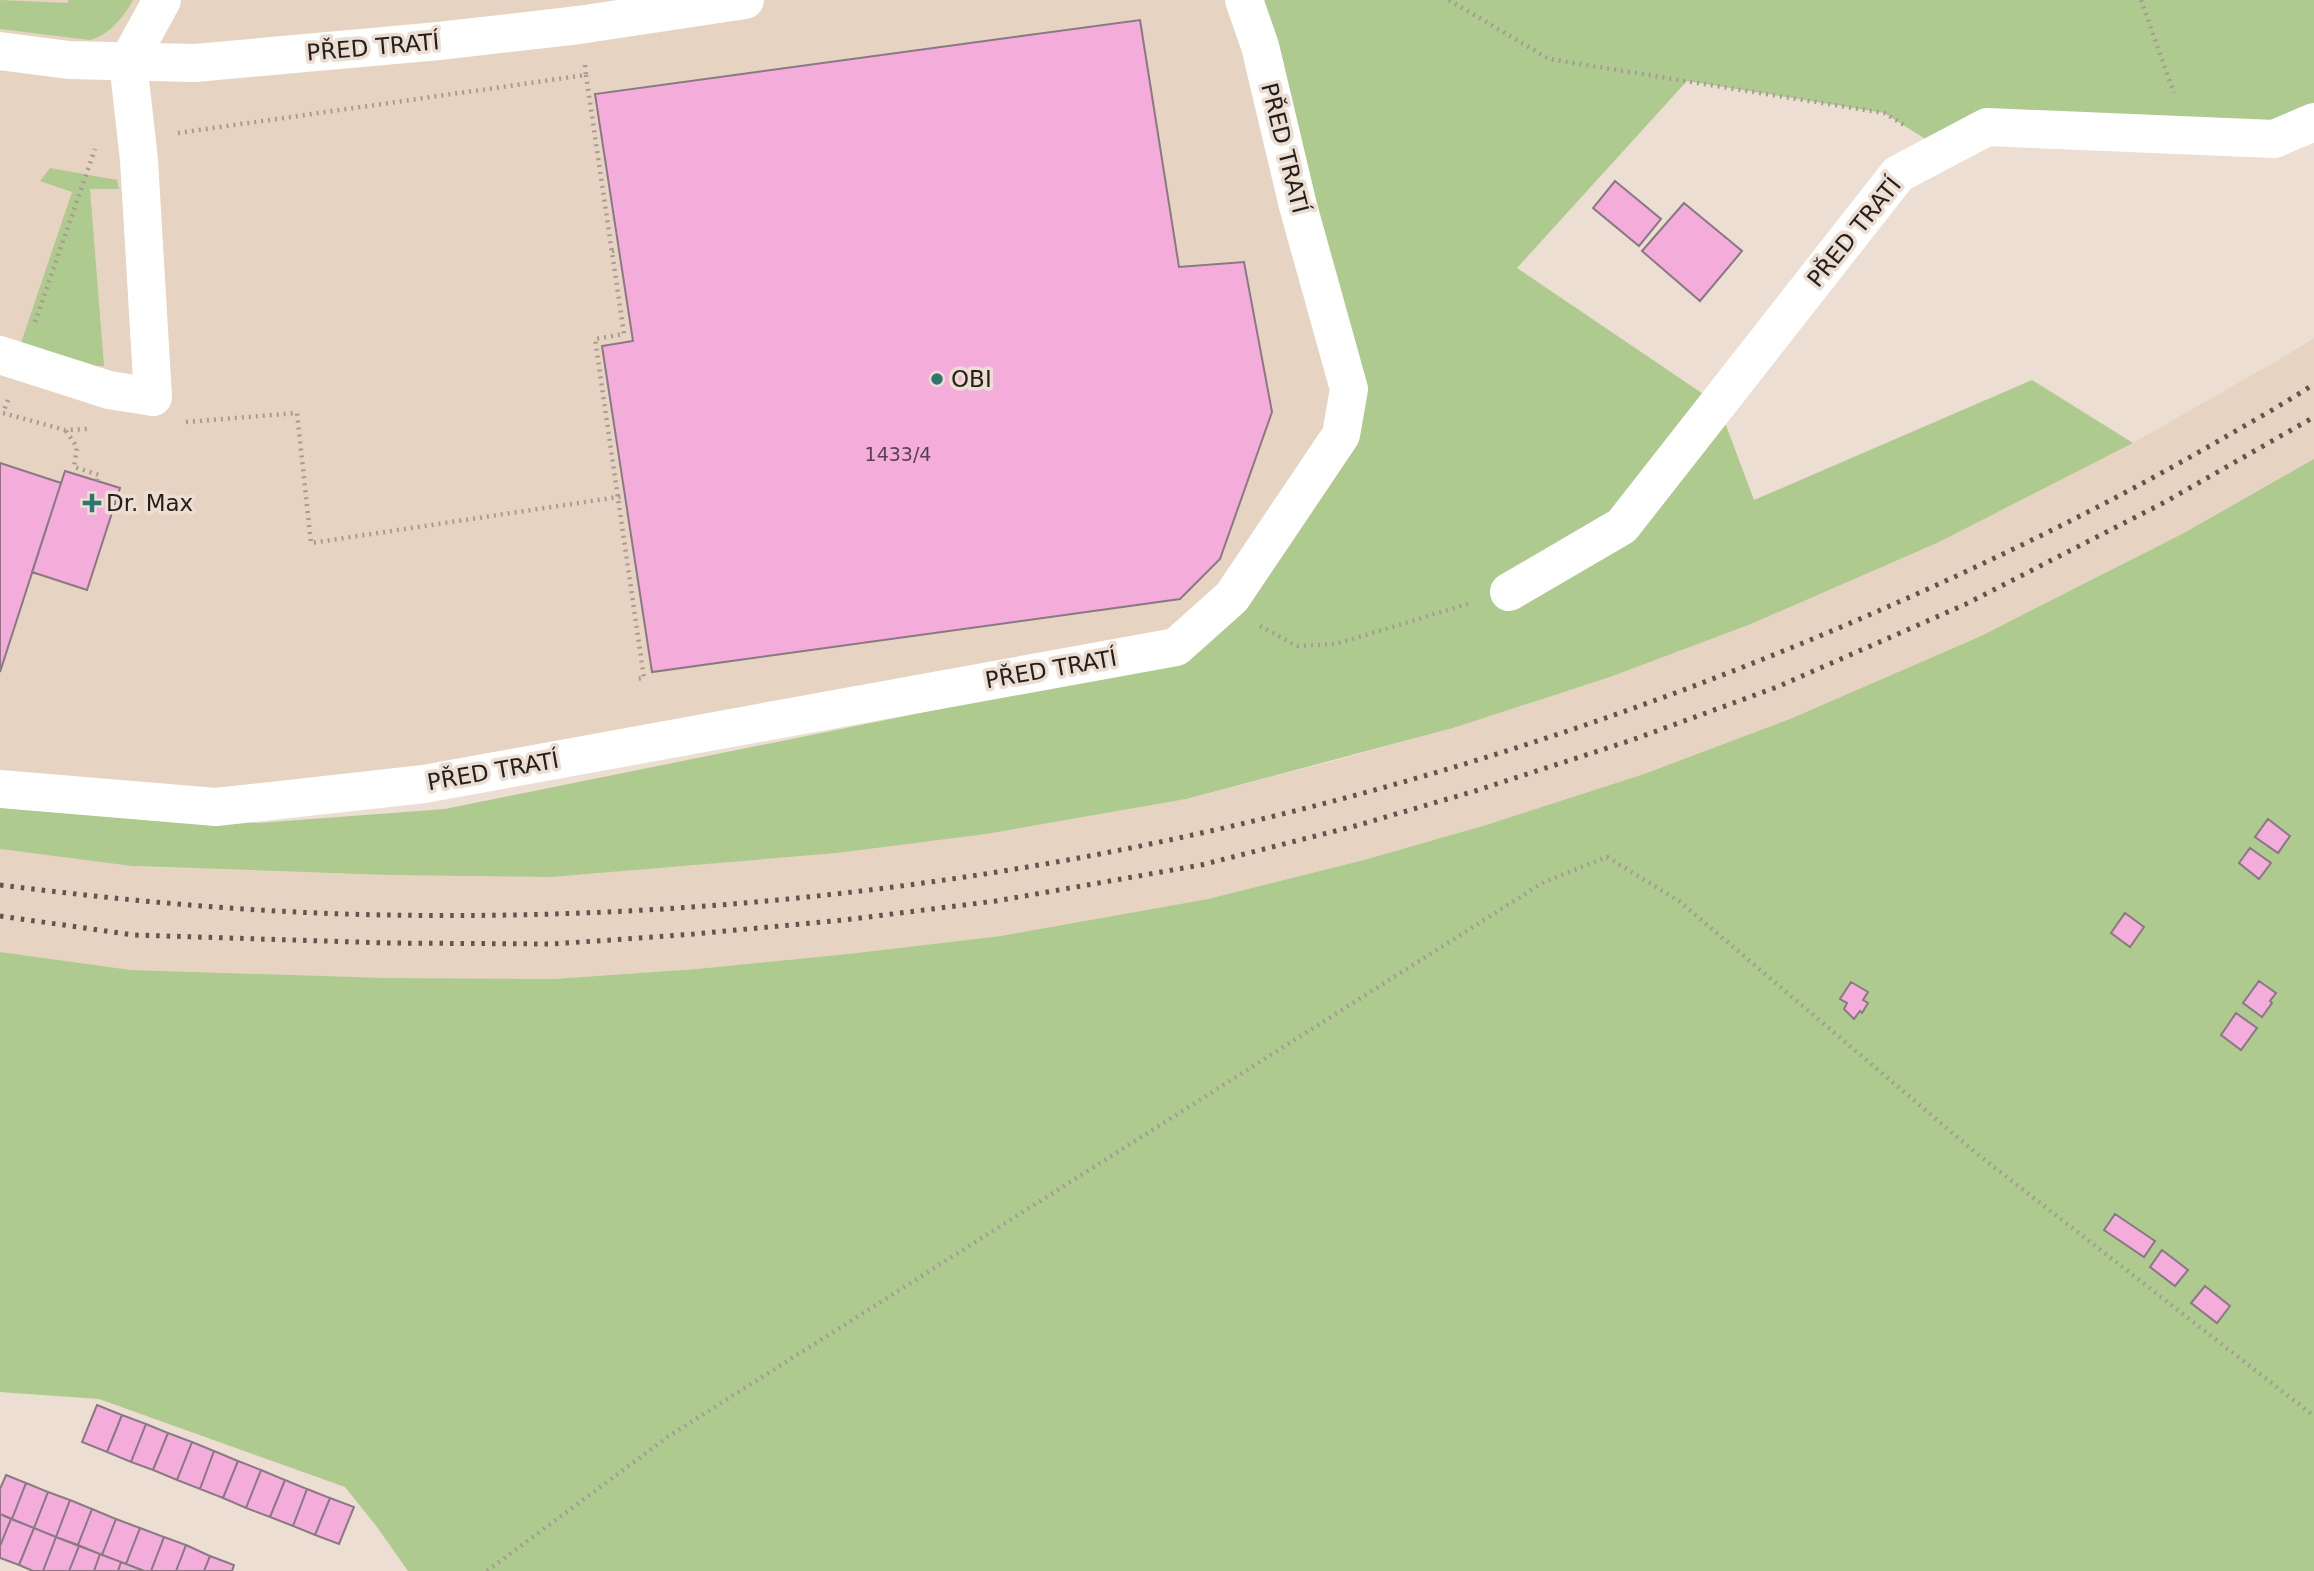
<svg xmlns="http://www.w3.org/2000/svg" width="2314" height="1571" font-family="'DejaVu Sans',sans-serif">
  <style>
    .built { fill: #e7d3c1 }
    .green { fill: #aeca8f }
    .building { fill: #f4acdb; stroke: #887982; stroke-width: 2 }
    .lines { fill: none; stroke-linecap: round; stroke-linejoin: round }
    .path { stroke: #a79c93; stroke-width: 4.5; stroke-dasharray: 2 5; stroke-linecap: butt }
    .minor { stroke: #fff; stroke-width: 38 }
    .rail { stroke: #5e564f; stroke-width: 5; stroke-dasharray: 3.5 7; stroke-linecap: butt }
    .poi-dot { fill: #2e7671; stroke: #ecded2; stroke-width: 2.5 }
    .labels { text-anchor: middle; dominant-baseline: central; stroke-width: 7; stroke-linejoin: round; paint-order: stroke }
    .number-label { font-size: 19px; fill: #59424b }
    .street-label { font-size: 23px; fill: #251f1b; stroke: #ecded2 }
    .poi-label { font-size: 23px; fill: #251f1b; stroke: #ecded2; text-anchor: start }
  </style>
  <rect width="100%" height="100%" fill="#ecded2"/>
  <!-- built -->
  <path class="built" d="M0,0H1244L1349,389L1176,647L216,807L0,789Z
    M2314,338V459L2182,534L1981,636L1790,719L1644,774L1486,825L1364,860L1208,899L1001,936L848,954L697,969L554,979L386,978L131,970L0,952V849L140,867L388,875L551,877L837,853L986,834L1186,799L1338,760L1453,728L1610,677L1751,624L1937,543L2133,443L2287,355Z"/>
  <!-- green -->
  <path class="green" d="M0,0L68,3V0H133C124,17 109,35 90,40L0,29Z
    M1244,0H2314V122L1987,127L1943,150L1884,113L1687,81L1517,268L1718,404L1754,500L2032,380L2133,443L1937,543L1751,624L1610,677L1453,728L1186,799L986,834L837,853L551,877L388,875L132,866L0,849V801L258,823L445,809L1167,663L1341,435Z
    M50,168L117,180L119,189H90L104,366H90L20,346L72,192L40,181Z
    M2314,459V1571H408L377,1527L345,1487L99,1399L0,1392V952L131,970L386,978L554,979L697,969L848,954L1001,936L1208,899L1364,860L1486,825L1644,774L1790,719L1981,636L2182,534Z"/>
  <!-- building -->
  <path class="building" d="M1140,20L1179,267L1244,262L1272,412L1220,559L1180,599L652,672L602,346L633,341L595,94Z
    M1615,181L1661,219L1639,246L1593,208Z
    M1684,203L1742,251L1700,301L1642,251Z
    M0,463L61,483L0,672Z
    M65,471L120,488L87,590L32,572Z
    M2268,819L2290,836L2278,853L2255,837Z
    M2250,848L2271,863L2259,879L2239,863Z
    M2125,913L2144,927L2130,947L2111,933Z
    M2259,981L2276,993L2270,1001L2272,1003L2262,1017L2243,1003Z
    M1851,982L1868,992L1863,1000L1868,1003L1862,1013L1860,1011L1854,1019L1844,1009L1847,1003L1840,999Z
    M2236,1013L2257,1028L2241,1050L2221,1035Z
    M2115,1214L2155,1241L2144,1257L2104,1230Z
    M2162,1250L2188,1270L2175,1286L2150,1267Z
    M2205,1286L2230,1306L2217,1323L2191,1303Z
    M97,1405L122,1415L107,1452L82,1442Z
    M122,1415L146,1424L131,1462L107,1452Z
    M146,1424L168,1433L153,1470L131,1462Z
    M168,1433L192,1442L177,1480L153,1470Z
    M192,1442L214,1451L200,1489L177,1480Z
    M214,1451L238,1461L223,1498L200,1489Z
    M238,1461L261,1470L246,1508L223,1498Z
    M261,1470L285,1480L270,1517L246,1508Z
    M6,1475L26,1483L12,1519L0,1514V1489Z
    M285,1480L307,1489L293,1526L270,1517Z
    M26,1483L48,1492L34,1528L12,1519Z
    M307,1489L330,1498L315,1535L293,1526Z
    M48,1492L70,1500L56,1537L34,1528Z
    M330,1498L354,1507L339,1544L315,1535Z
    M70,1500L92,1509L78,1545L56,1537Z
    M92,1509L116,1519L102,1555L78,1545Z
    M0,1514L11,1519L0,1546Z
    M11,1519L34,1528L19,1565L0,1558V1546Z
    M116,1519L140,1528L126,1564L102,1555Z
    M34,1528L56,1537L43,1571H33L19,1565Z
    M140,1528L164,1537L151,1571H144L126,1564Z
    M56,1537L79,1546L69,1571H43Z
    M164,1537L186,1545L176,1571H151Z
    M186,1545L210,1556L204,1571H176Z
    M79,1546L100,1554L94,1571H69Z
    M100,1554L121,1562L118,1571H94Z
    M210,1556L234,1565L232,1571H204Z
    M121,1562L142,1570V1571H118Z"/>
  <g class="lines">
    <!-- path -->
    <path class="path" d="M1449,0L1549,59L1884,113L1904,125
      M2141,0L2174,93
      M586,75L624,334L595,339L644,678L635,679
      M178,133L586,75L585,65
      M612,251L619,250
      M35,322L95,149
      M8,400L3,413L65,430L87,429
      M186,422L297,413L311,543L625,496
      M66,431L77,447L74,467L99,475L97,481
      M1260,626L1297,646L1336,644L1471,603
      M487,1571L669,1436L1544,882L1607,857L1679,901L1976,1153L2314,1416"/>
    <!-- minor -->
    <path class="minor" d="M0,51L69,60L195,63L439,41L579,25L745,0
      M0,355L109,390L153,397L139,160L128,62L162,0
      M1509,592L1622,526L1898,174L1987,127L2274,139L2314,122
      M0,789L216,807L424,784L1176,647L1232,597L1341,435L1349,389L1298,206L1260,46L1244,0"/>
    <!-- rail -->
    <path class="rail" d="M0,885C128,901 257,913 387,915C899,924 1392,821 1862,618C1985,565 2104,507 2220,440C2251,422 2284,404 2314,384
      M0,916L134,935L387,943L553,944L694,934L844,920L996,901L1201,865L1355,826L1475,791L1632,740L1777,687L1966,604L2165,502L2314,417"/>
  </g>
  <!-- markers -->
  <g class="poi-dot">
    <circle cx="937" cy="379" r="7"/>
    <path d="M88.5 492.5h7v7h7v7h-7v7h-7v-7h-7v-7h7z"/>
  </g>
  <g class="labels">
    <!-- number labels -->
    <g class="number-label">
      <text x="898" y="454">1433/4</text>
    </g>
    <!-- street labels -->
    <g class="street-label">
      <text transform="translate(373 47) rotate(-5)">PŘED TRATÍ</text>
      <text transform="translate(1285 148) rotate(76)">PŘED TRATÍ</text>
      <text transform="translate(1854 232) rotate(-51)">PŘED TRATÍ</text>
      <text transform="translate(1051 669) rotate(-10)">PŘED TRATÍ</text>
      <text transform="translate(493 771) rotate(-10)">PŘED TRATÍ</text>
    </g>
    <!-- poi labels -->
    <g class="poi-label">
      <text x="951" y="379">OBI</text>
      <text x="106" y="503">Dr. Max</text>
    </g>
  </g>
</svg>
